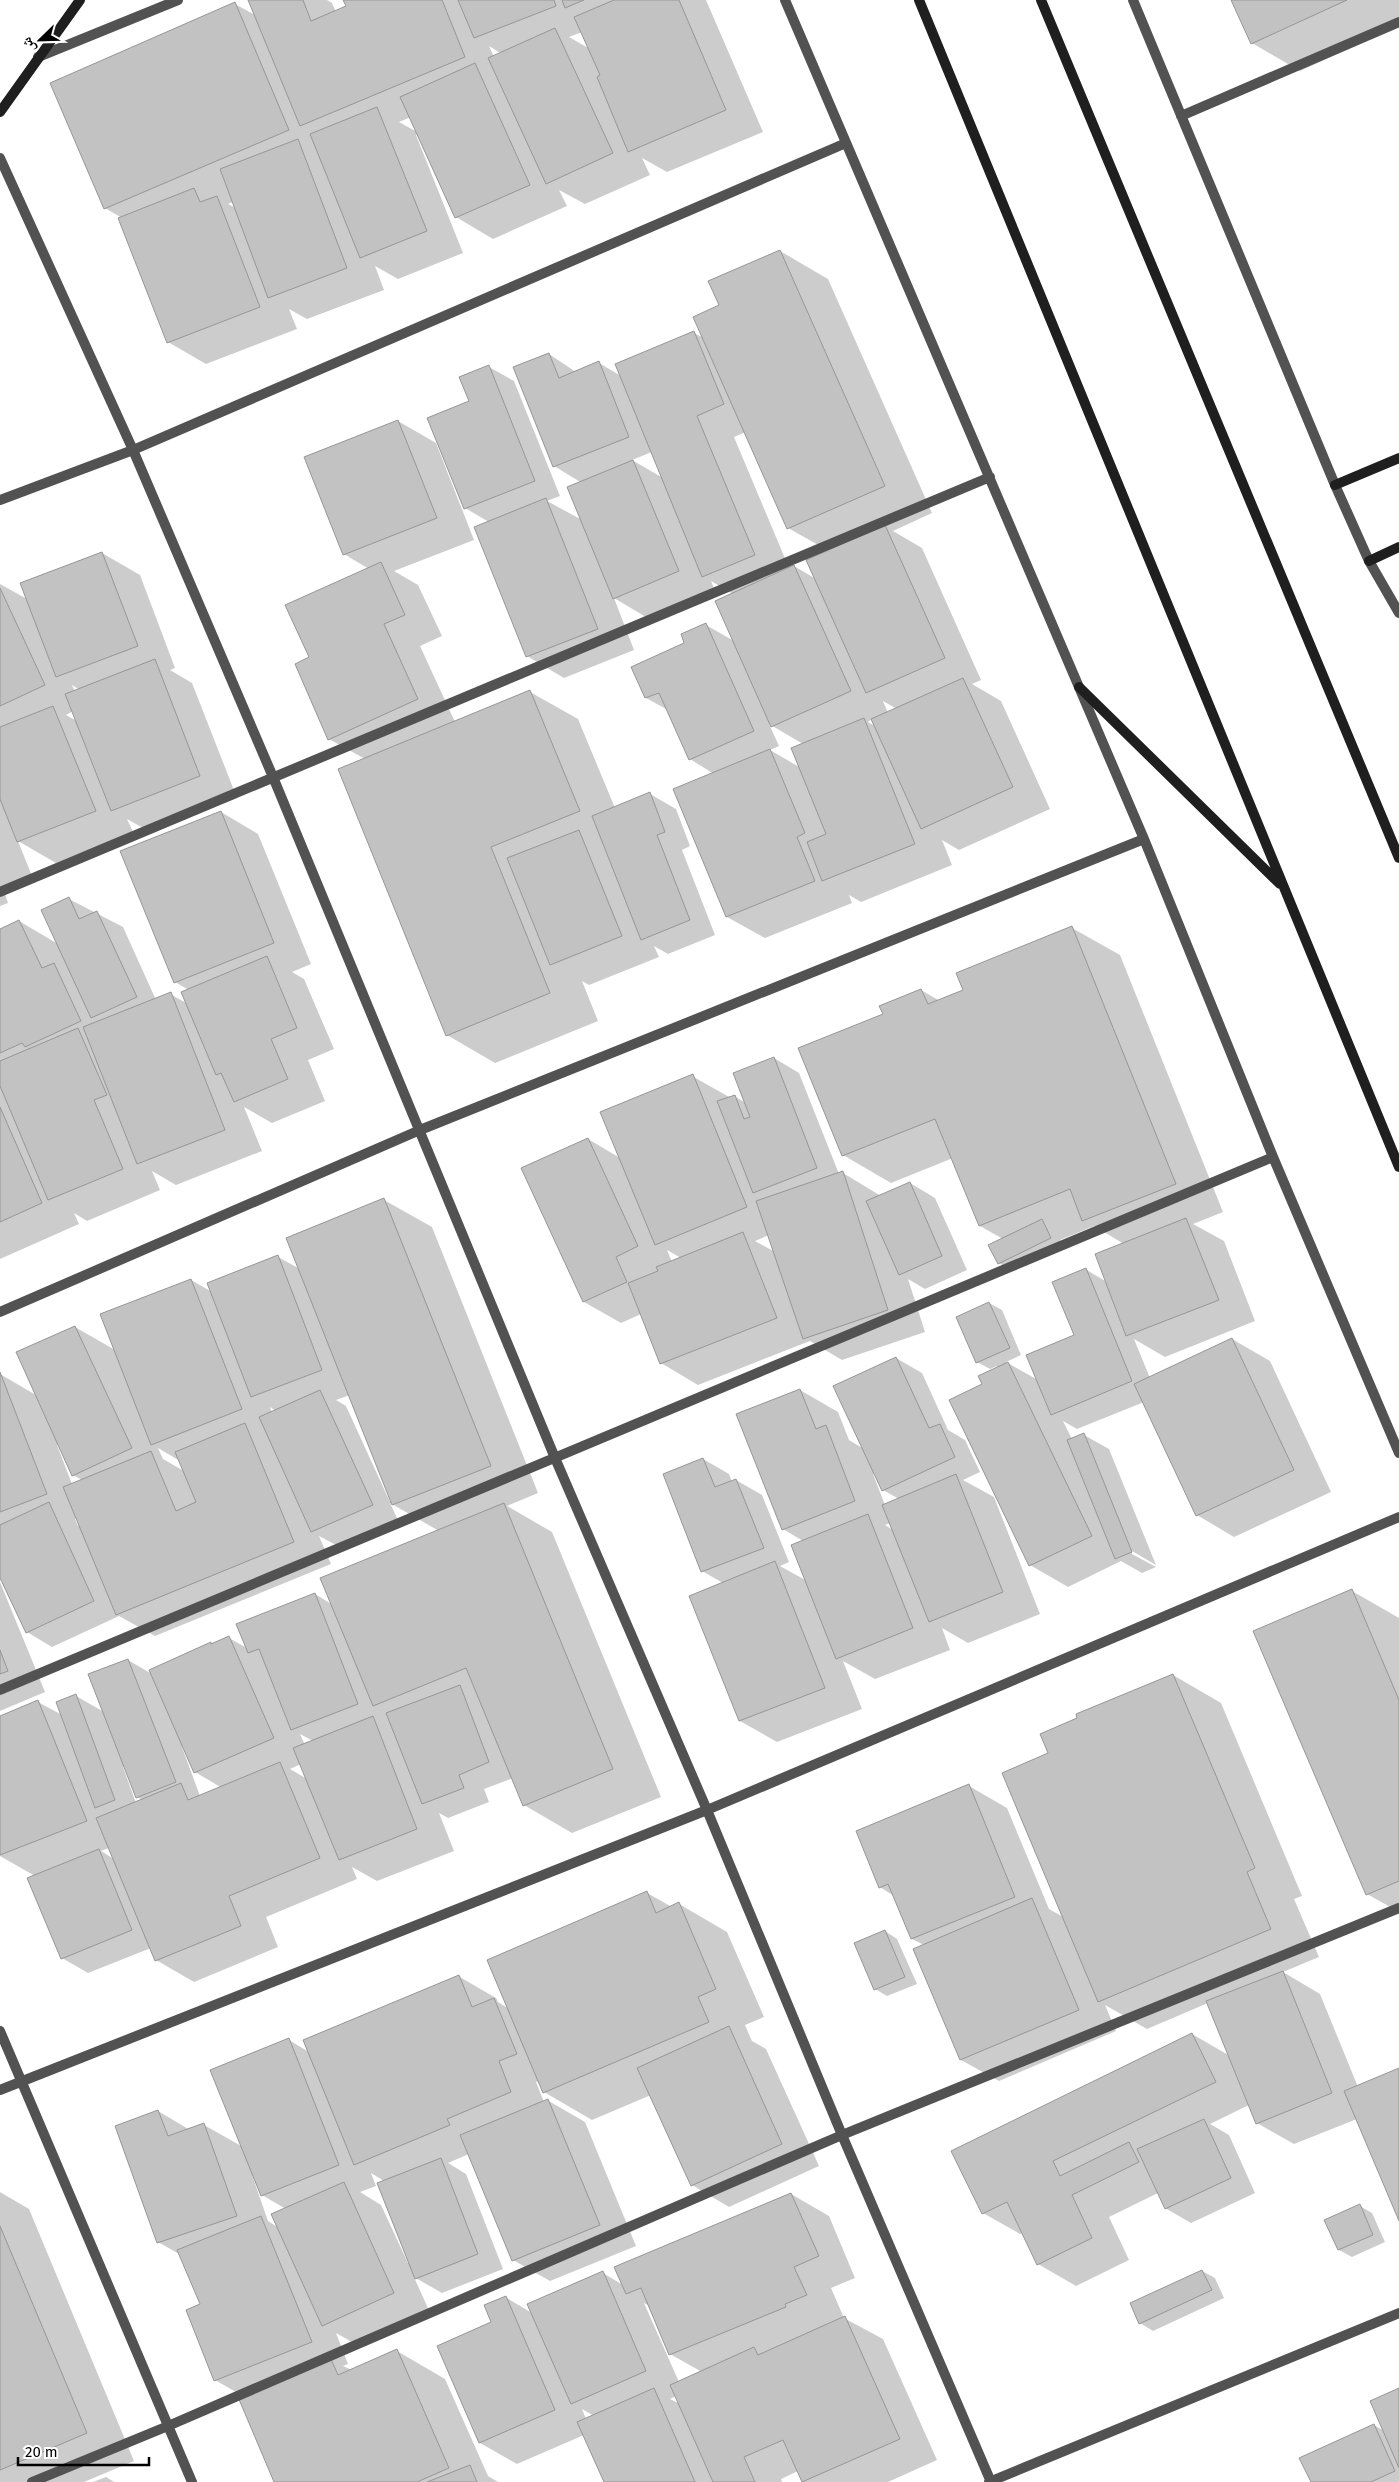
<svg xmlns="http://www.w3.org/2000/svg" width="1399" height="2482" font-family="'Fira Sans','Noto Naskh Arabic',sans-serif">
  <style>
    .shadow { fill: #0003; fill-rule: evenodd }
    .building { fill: #c2c2c2; stroke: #969696 }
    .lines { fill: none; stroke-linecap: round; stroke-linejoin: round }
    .street { stroke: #525252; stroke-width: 10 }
    .secondary { stroke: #1f1f1f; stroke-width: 10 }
  </style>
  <rect width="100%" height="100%" fill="#fff"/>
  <!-- shadow -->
  <path class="shadow" d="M249,0H327L332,3L336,12L348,7L345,0H706L763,132L667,172L642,158L650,175L585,204L559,190L567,206L493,239L456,217L418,134L416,135L463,253L398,279L375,266L384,290L307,319L289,309L297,329L206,364L168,342L122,218L105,208L235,4L255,15ZM582,32L590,49L569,37ZM489,46L502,54L494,57ZM411,117L417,132L399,122ZM233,202L236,208L228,204Z
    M1232,0H1399V26L1300,71L1252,43Z
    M780,251L828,279L932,513L893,531L922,548L981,680L972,684L1001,701L1050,809L959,850L942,840L952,865L861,902L849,895L852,903L765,938L727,917L675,790L714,774L690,759L668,710L646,698L686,644L706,625L734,641L733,594L711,581L716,593L651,620L614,598L634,650L564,678L527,656L489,522L465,508L471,402L489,367L514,381L560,496L547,501L582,520V483L554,466L549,354L576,372L599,363L621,376L694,333L704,338L721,306ZM746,432L788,528L829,551L816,579L794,566L789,568L734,437ZM652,452L663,478L632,460ZM883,701L897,709L888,713ZM872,719L875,726L868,722ZM769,724L803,744L801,768L770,750L779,746Z
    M398,421L436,443L474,540L394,571L418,585L442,636L420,646L455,722L530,692L578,719L615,808L650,794L676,809L690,846L682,850L715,935L668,954L654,946L659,957L589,985L582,981L598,1021L495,1063L447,1035L365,759L329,739L311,658L369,569L344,554Z
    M102,553L140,575L175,668L170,670L192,683L237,798L150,832L127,819L133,832L56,863L18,841L32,876L3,888L8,903L0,906V584L27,599ZM72,685L80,690L75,692ZM73,711L77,721L66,715Z
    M221,812L258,834L311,964L292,972L304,979L334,1049L308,1060L325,1101L272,1123L244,1107L262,1151L176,1185L152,1171L160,1190L87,1221L74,1213L79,1224L0,1259V931L19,921L58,944L69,899L123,927L156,1000L170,994L188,1004L189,990L175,982Z
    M1072,928L1120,955L1223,1212L1193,1224L1224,1241L1255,1321L1165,1357L1134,1339L1150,1378L1232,1339L1270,1361L1331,1492L1234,1537L1197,1515L1144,1402L1077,1429L1063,1421L1072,1439L1084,1435L1109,1449L1156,1565L1132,1551V1554L1156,1567L1142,1573L1121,1561L1068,1587L1030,1565L984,1384L998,1368L997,1366L990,1369L977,1362L989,1303L1002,1310L1021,1355L1006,1362L1038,1380L1076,1335L1085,1269L1107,1282L1124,1244L1094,1226L1060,1240L1063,1245L1011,1270L999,1263L1003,1239L980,1226L953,1158L891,1183L843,1155L885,1015L921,990L940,1001L965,991Z
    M774,1058L799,1073L839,1174L843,1173L881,1196L910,1183L935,1198L967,1270L925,1289L908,1279L925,1332L842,1360L810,1341L698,1385L661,1363L641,1314L621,1323L584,1302L588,1139L620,1158L692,1076L731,1098L734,1096L746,1103ZM769,1235L775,1252L755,1241ZM667,1250L681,1258L672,1262Z
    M384,1200L432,1227L538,1493L507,1506L552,1532L661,1797L572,1833L524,1805L513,1778L484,1789L489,1802L448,1818L439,1813L454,1851L377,1881L352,1867L357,1879L266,1917L278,1947L194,1982L156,1960L151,1948L88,1973L62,1958L35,1876L0,1856V1717L38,1702L62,1715L76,1696L104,1712L128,1660L152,1674L210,1644L213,1645L229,1638L247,1648L315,1594L333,1605L439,1531L390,1503L398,1520L338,1546L319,1536L331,1564L155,1636L119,1616L52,1647L27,1632L0,1575V1374L36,1395L75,1327L115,1350L191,1280L212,1292L278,1257L300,1269ZM350,1395L392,1501L390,1502L346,1406L336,1400ZM270,1407L276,1411L272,1413ZM59,1444L73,1475L82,1480L72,1484L57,1445ZM158,1448L180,1461L184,1471L163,1459ZM77,1518L80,1525L78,1526L75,1519ZM300,1734L313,1741L305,1745ZM184,1746L195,1772L222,1788L200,1796L182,1747ZM301,1764L307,1779L290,1769ZM125,1766L137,1797L143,1800L136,1803L123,1767ZM109,1848L114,1859L101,1851Z
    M896,1358L922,1373L948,1430L965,1440L980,1472L963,1480L994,1497L1040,1614L968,1643L942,1628L950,1650L875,1679L843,1661L862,1709L777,1742L740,1721L723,1583L702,1571L703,1459L729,1474L732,1482L736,1480L762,1495L789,1562L780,1566L807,1581L803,1541L783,1529L800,1390L838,1412L849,1440L864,1449ZM873,1474H875L883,1490L899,1499L885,1505ZM890,1523L893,1530L885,1525Z
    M0,1582L45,1692L0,1711Z
    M1352,1591L1399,1618V1912L1367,1894Z
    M1173,1675L1221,1703L1302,1896L1294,1899L1319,1957L1283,1972L1320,1994L1358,2087L1399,2069V2217L1357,2119L1294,2144L1257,2123L1249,2105L1210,2124L1229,2135L1255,2193L1191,2223L1165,2208L1158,2193L1109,2217L1129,2260L1076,2286L1038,2264L1023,2233L1020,2234L983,2213L1192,2034L1230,2056L1208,2003L1147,2029L1105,2005L1116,2031L999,2081L961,2060L924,1945L912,1939L894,1896L880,1887L969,1786L1007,1808L1049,1909L1065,1918L1050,1754Z
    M647,1893L672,1907L679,1904L727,1932L764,2017L745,2025L752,2041L766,2049L819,2166L729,2207L692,2185L651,2095L592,2120L544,2092L540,2081L536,2082L544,2102L547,2100L585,2122L636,2246L550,2281L513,2260L469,2154L448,2163L466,2174L503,2269L442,2293L414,2277L431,2315L361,2347L336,2333L348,2364L343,2366L352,2370L397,2351L445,2379L488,2476L498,2482H276L243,2396L215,2380L201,2305L181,2255L158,2242V2111L190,2130L204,2125L243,2147L289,2040L309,2052L458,1976L496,1998L498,2002L509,2009ZM371,2173L384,2181L410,2263H408L381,2205L360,2192L376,2186ZM254,2174L262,2195L286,2209L279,2228L268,2221L252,2175Z
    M885,1931L897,1939L917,1984L887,1996L875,1989Z
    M0,2192L29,2209L134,2461L84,2482H0Z
    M791,2194L829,2216L855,2278L831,2288L844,2318L883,2339L937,2460L888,2482H803L798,2471L781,2479L782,2482H605L584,2435L517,2464L480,2443L493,2323L505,2297L532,2313L603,2273L623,2285ZM644,2303L651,2307L670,2354L702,2372L679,2382ZM676,2396L680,2404L670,2399ZM582,2409L594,2416L586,2419Z
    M1360,2206L1372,2213L1385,2242L1352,2257L1339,2250Z
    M1202,2271L1215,2278L1224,2298L1153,2331L1140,2323Z
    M1399,2389V2482H1312L1374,2425L1384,2431Z
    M106,2477L114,2482H93Z"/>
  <!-- building -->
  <path class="building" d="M248,0H303L311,21L346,6L343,0H442L465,57L300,126Z
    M458,0H554L556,6L474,38Z
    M562,0H584L565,8Z
    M614,0H679L726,110L628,152L597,77L600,75L574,17Z
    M1231,0H1347L1251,44Z
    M235,2L289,130L104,209L50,83Z
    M555,28L613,153L546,184L488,58Z
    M475,63L530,185L455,218L400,97Z
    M377,107L427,231L360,258L310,134Z
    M298,139L347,268L268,298L220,169Z
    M194,188L200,202L217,196L260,307L167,343L118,218Z
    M780,250L885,486L787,529L693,317L719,305L708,281Z
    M694,331L724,404L697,416L755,555L702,577L615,364Z
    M549,353L559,378L599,361L629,437L553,467L513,367Z
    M489,365L535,481L464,509L427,418L469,401L459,377Z
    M398,420L437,518L343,555L304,457Z
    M633,460L679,571L613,599L567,487Z
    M546,498L598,629L526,657L474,527Z
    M885,525L945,658L866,693L806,560Z
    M102,552L138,646L56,677L20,583Z
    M381,562L405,615L384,624L418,699L328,740L295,664L309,657L285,605Z
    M794,565L851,691L771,727L715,601Z
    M0,588L45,685L0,706Z
    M706,623L754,731L689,760L659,693L645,698L631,667L684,643L681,634Z
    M155,659L200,776L111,811L65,694Z
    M963,678L1013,787L921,829L871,719Z
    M530,690L580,811L491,847L550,993L446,1036L338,769Z
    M53,706L96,811L17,842L0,799V727Z
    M864,718L915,844L822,881L807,842L826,834L791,748Z
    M770,749L805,833L797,837L815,881L726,917L673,789Z
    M650,792L665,832L657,835L690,920L641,940L592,816Z
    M221,811L274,943L174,983L120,851Z
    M579,830L622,936L550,965L507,858Z
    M69,897L79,919L97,911L137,997L91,1018L41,910Z
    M19,920L42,968L54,963L81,1021L25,1047L22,1043L0,1053V929Z
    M1072,926L1176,1184L1082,1221L1070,1189L979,1226L935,1119L842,1156L798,1048L883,1014L879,1006L921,989L928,1004L963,990L956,973Z
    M267,956L297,1028L271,1039L288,1079L234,1102L221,1073L216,1075L181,992Z
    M171,992L225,1130L137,1164L83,1027Z
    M78,1028L107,1095L94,1100L123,1169L48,1200L0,1086V1061Z
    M774,1057L817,1168L753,1193L717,1101L735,1095L744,1119L750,1117L733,1073Z
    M693,1074L747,1207L655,1245L600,1112Z
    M0,1107L42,1203L0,1222Z
    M588,1138L638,1246L616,1257L627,1282L583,1302L521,1168Z
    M843,1171L888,1310L803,1339L756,1201Z
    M910,1182L942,1256L899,1275L866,1201Z
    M384,1198L491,1466L392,1505L286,1238Z
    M1186,1218L1219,1300L1126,1336L1095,1254Z
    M1042,1219L1051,1238L998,1264L988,1245Z
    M743,1232L777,1318L660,1364L628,1283L658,1271L656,1267Z
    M278,1255L322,1370L251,1397L207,1283Z
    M1086,1268L1132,1381L1051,1415L1026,1355L1074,1335L1052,1282Z
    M191,1279L242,1409L151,1445L100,1314Z
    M989,1302L1010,1348L976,1363L956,1317Z
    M75,1326L132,1448L72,1476L16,1352Z
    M1232,1338L1294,1470L1196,1516L1134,1384Z
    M896,1357L929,1428L940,1424L955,1457L882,1491L833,1386Z
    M1008,1362L1092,1536L1029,1566L949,1400L982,1384L978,1376Z
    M0,1372L47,1494L0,1512Z
    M800,1389L816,1429L826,1425L855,1501L782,1530L736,1414Z
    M320,1390L373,1505L311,1532L259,1417Z
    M245,1423L294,1542L116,1615L63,1487L151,1451L176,1511L196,1502L175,1452Z
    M1084,1433L1132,1552L1115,1559L1067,1440Z
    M703,1458L715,1487L736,1479L764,1548L701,1572L663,1474Z
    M956,1474L1003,1592L929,1622L882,1505Z
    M49,1502L94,1601L26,1633L0,1578V1525Z
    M504,1503L613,1769L523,1806L466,1668L373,1706L320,1578Z
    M868,1514L913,1628L836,1659L791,1545Z
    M775,1561L825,1688L739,1721L689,1596Z
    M1352,1589L1399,1700V1881L1366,1895L1253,1631Z
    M315,1593L358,1704L291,1730L259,1649L248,1653L236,1624Z
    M229,1636L274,1738L194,1773L149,1670L211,1642V1644Z
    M0,1650L8,1671L0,1674Z
    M128,1659L176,1782L136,1798L88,1674Z
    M1173,1674L1255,1868L1247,1872L1271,1929L1098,2002L1002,1773L1048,1753L1040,1734L1077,1718L1076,1714Z
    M460,1685L489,1762L459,1775L464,1788L422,1804L386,1713Z
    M76,1694L115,1800L95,1808L56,1702Z
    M38,1700L87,1821L0,1855V1716Z
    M373,1716L417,1829L339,1860L293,1748Z
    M280,1762L320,1858L229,1896L241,1926L155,1961L96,1818L181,1783L188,1800Z
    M969,1784L1015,1897L911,1939L888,1884L879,1888L856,1831Z
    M99,1849L132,1930L61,1959L27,1878Z
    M647,1891L656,1913L679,1902L716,1989L698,1997L709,2022L543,2093L487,1960Z
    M1032,1898L1079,2010L960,2060L913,1949Z
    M885,1930L905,1977L874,1990L854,1943Z
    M1283,1971L1332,2093L1256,2124L1206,2001Z
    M459,1975L472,2007L494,1998L517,2054L499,2061L511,2092L447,2119L450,2125L354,2165L303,2040Z
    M729,2026L782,2144L691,2186L637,2068Z
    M1192,2033L1216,2082L1053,2161L1060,2176L1129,2142L1139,2162L1072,2195L1092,2238L1037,2265L1007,2202L982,2214L951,2151Z
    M289,2038L339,2165L261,2196L210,2070Z
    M1399,2068V2221L1344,2091Z
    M548,2099L600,2225L512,2261L460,2135Z
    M158,2110L168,2136L204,2123L237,2216L157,2243L115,2126Z
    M1204,2119L1231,2178L1165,2209L1137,2149Z
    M441,2158L478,2254L415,2279L377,2183Z
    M344,2182L394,2293L322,2326L271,2214Z
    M791,2193L819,2256L794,2267L807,2295L785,2304L786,2307L669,2355L641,2288L626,2294L614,2267Z
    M1360,2204L1373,2235L1338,2250L1324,2220Z
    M261,2216L312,2342L214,2381L186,2310L200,2304L177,2250Z
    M0,2226L87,2433L0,2470Z
    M1202,2270L1212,2290L1139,2324L1130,2303Z
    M603,2271L646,2371L571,2404L527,2304Z
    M506,2296L555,2410L479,2443L437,2346L491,2322L484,2305Z
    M845,2316L900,2439L802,2482L783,2440L744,2457L755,2482H713L670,2385L754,2347L758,2355Z
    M397,2349L449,2468L417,2482H274L238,2397L330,2357L338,2375Z
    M654,2388L695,2482H604L577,2422Z
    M1399,2388V2468L1370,2401Z
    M1374,2424L1395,2471L1371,2482H1311L1299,2458Z
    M470,2465L477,2482H427Z"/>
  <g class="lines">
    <!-- street -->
    <path class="street" d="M785,0L1144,839L1273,1157L1399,1453
      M1133,0L1335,485L1369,561L1399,613
      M38,57L178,0
      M1181,116L1399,22
      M0,158L133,450L273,777L555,1458L707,1810L842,2135L991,2482
      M0,500L133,450L846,143
      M0,892L990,477
      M0,1312L420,1130L1144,839
      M0,1690L1273,1157
      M0,2031L192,2482
      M0,2090L707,1810L1399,1517
      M32,2482L168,2426L842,2135L1399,1908
      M989,2482L1399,2313"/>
    <!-- secondary -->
    <path class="secondary" d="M919,0L1399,1167
      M1041,0L1399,858
      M0,112L80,0
      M1335,485L1399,458
      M1369,561L1399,547
      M1079,687L1280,884"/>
  </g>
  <!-- north arrow -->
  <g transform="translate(40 40) rotate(247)" stroke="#ffffff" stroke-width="4" paint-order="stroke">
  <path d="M0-4L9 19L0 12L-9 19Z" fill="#000000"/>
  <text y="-8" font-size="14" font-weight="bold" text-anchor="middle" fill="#000000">ش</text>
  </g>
  <!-- scale -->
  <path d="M18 2457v8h131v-8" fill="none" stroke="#000000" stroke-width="2.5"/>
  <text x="25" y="2457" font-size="15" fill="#000000" stroke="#ffffff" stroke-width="4" paint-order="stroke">20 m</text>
</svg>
